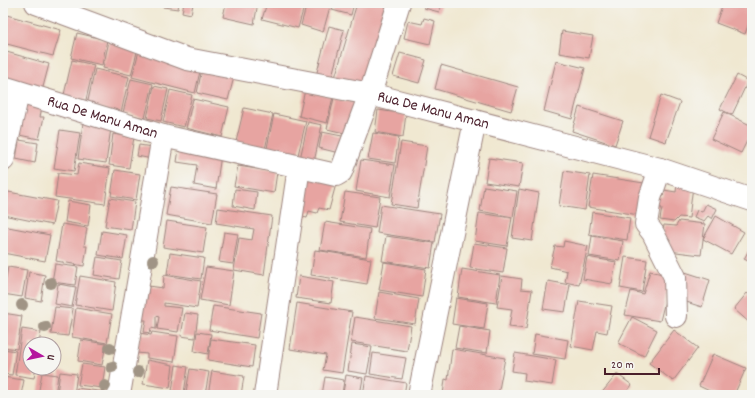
<svg xmlns="http://www.w3.org/2000/svg" width="755" height="398" font-family="Dekko,sans-serif">
  <style>
    .building { fill: #e7a4a1 }
    .lines { fill: none; stroke-linecap: round; stroke-linejoin: round }
    .minor-casing { stroke: #9d847e; stroke-width: 24 }
    .minor { stroke: #fff; stroke-width: 22 }
    .tree { fill: #a09485 }
    .labels { text-anchor: middle; dominant-baseline: central; stroke-width: 3; stroke-linejoin: round; paint-order: stroke }
    .street-label { font-size: 16px; fill: #4a1f2b; stroke: #f6f6f2 }
  </style>
  <rect width="100%" height="100%" fill="#f6f6f2"/>
  <filter id="ink" filterUnits="userSpaceOnUse"><feTurbulence type="fractalNoise" baseFrequency=".025" numOctaves="2"/><feDisplacementMap in="SourceGraphic" scale="8" xChannelSelector="R" yChannelSelector="G"/><feConvolveMatrix kernelMatrix="1 2 1 2 8 2 1 2 1" color-interpolation-filters="sRGB"/></filter>
  <filter id="wash" filterUnits="userSpaceOnUse"><feTurbulence type="fractalNoise" baseFrequency=".012" numOctaves="4" result="noise"/><feDisplacementMap in="SourceGraphic" scale="16" xChannelSelector="R" yChannelSelector="G"/><feGaussianBlur stdDeviation="0.9" result="paint"/><feColorMatrix in="noise" values="0 0 0 0 0 0 0 0 0 0 0 0 0 0 0 0 0 1.4 0 .05"/><feComposite in="paint" operator="in"/></filter>
  <g filter="url(#wash)">
    <rect width="100%" height="100%" fill="#f0e8d1"/>
    <g id="blocks">
      <!-- building -->
      <path class="building" d="M164,3H179L178,9L163,7Z
        M184,3L193,4L191,14L182,12Z
        M226,3L245,5L246,3H258L254,24L223,17Z
        M267,3H305L298,28L262,19Z
        M307,3H331L323,32L301,25Z
        M334,3H354L351,15L332,10Z
        M357,3H387L361,89L334,81Z
        M426,3H442L439,12L424,8Z
        M723,3H752V14L745,34L716,23Z
        M3,14L61,30L53,56L3,43Z
        M424,18L435,21L430,44L404,38L408,21L422,24Z
        M329,26L344,30L331,80L316,76Z
        M562,31L593,36L589,58L559,53Z
        M77,33L107,40L102,65L71,58Z
        M109,41L138,48L131,75L103,68Z
        M3,51L49,64L42,91L3,80Z
        M139,51L201,67L195,93L132,77Z
        M400,53L426,60L419,83L393,76Z
        M72,60L94,65L85,104L63,99Z
        M556,61L585,68L572,119L544,111Z
        M441,65L518,87L511,111L435,89Z
        M95,69L129,77L121,113L87,105Z
        M202,69L234,77L228,100L197,93Z
        M737,75L748,81L732,115L720,109Z
        M131,79L153,84L145,118L123,113Z
        M154,86L168,89L161,121L147,118Z
        M170,90L192,95L184,127L163,122Z
        M305,90L333,97L327,123L299,116Z
        M661,95L680,102L666,142L648,136Z
        M334,98L356,103L349,134L327,129Z
        M193,99L229,107L222,137L186,128Z
        M20,103L42,107L40,117H44L39,139L14,134Z
        M579,107L623,121L615,145L572,131Z
        M244,108L273,114L265,149L236,142Z
        M378,110L406,114L403,137L375,132Z
        M724,112L752,126V131L741,153L711,139Z
        M274,114L306,121L298,155L267,148Z
        M308,122L322,125L314,162L300,159Z
        M83,123L111,128L106,163L78,159Z
        M60,130L80,133L74,171L54,168Z
        M322,132L347,137L343,154L319,148Z
        M373,133L399,137L395,163L368,159Z
        M113,134L134,137L129,168L109,165Z
        M19,140L38,143L35,163L16,159Z
        M401,142L427,146L417,208L391,204Z
        M139,145L159,148L157,160L137,156Z
        M179,149L221,155L216,189L194,185L197,165L177,162Z
        M489,158L523,163L519,187L485,182Z
        M361,160L395,165L390,197L356,191Z
        M79,163L110,168L105,204L55,197L58,173L77,175Z
        M238,166L277,172L274,193L234,186Z
        M115,170L140,174L136,200L111,196Z
        M564,171L590,175L585,210L559,206Z
        M593,175L644,183L639,215L588,207Z
        M304,176L336,184L329,210L319,208L317,213L309,211L307,218L295,215Z
        M677,184L693,186L689,218L679,217L674,222L660,220L662,208L655,207L657,196L663,197L664,190L676,192Z
        M484,186L517,191L513,217L480,211Z
        M171,187L217,194L212,223L166,215Z
        M235,189L257,192L255,210L233,206Z
        M519,189L539,193L532,241L512,238Z
        M3,191L57,201L52,225L3,215Z
        M345,192L380,197L375,228L340,222Z
        M110,198L135,202L131,230L105,226Z
        M68,201L91,205L88,226L65,222Z
        M706,204L717,209L712,219L708,216L704,221L694,217L697,210L702,212Z
        M381,205L440,214L435,242L377,233Z
        M218,208L272,216L264,275L234,270L239,238L252,240L254,229L216,223Z
        M592,212L630,218L627,240L589,234Z
        M479,213L512,218L507,246L475,241Z
        M716,216L744,232L731,254L703,239Z
        M167,221L207,227L203,253L163,247Z
        M679,221L705,224L701,255L668,251L670,240L662,239L664,225L676,226Z
        M325,222L370,229L366,257L320,250Z
        M62,224L87,228L84,246H87L84,266L56,261Z
        M3,226L50,235L45,261L3,253Z
        M102,231L127,235L123,259L98,255Z
        M224,232L238,234L233,264L219,262Z
        M386,236L434,243L430,268L382,261Z
        M592,236L623,241L620,261L589,256Z
        M564,241L588,246L579,285L565,282L567,271L550,267L555,246L563,247Z
        M474,243L507,248L503,273L470,268Z
        M752,244V263L744,259Z
        M315,250L371,259L367,284L311,275Z
        M170,253L204,258L201,279L167,274Z
        M97,257L122,261L119,279L94,275Z
        M587,257L616,262L612,284L583,279Z
        M625,257L647,260L642,292L620,288Z
        M384,262L426,269L422,297L379,290Z
        M55,264L78,267L75,285L52,282Z
        M8,267L27,270L22,297L3,294Z
        M206,267L234,271L229,305L200,300Z
        M462,269L500,275L496,303L458,297Z
        M650,271L671,276L660,321L625,315L631,291L643,294Z
        M29,272L45,275L41,301L25,298Z
        M685,272L710,280L702,307L677,299Z
        M164,275L201,281L197,308L164,303V306L182,308L178,332L157,329L159,317L156,316V329L151,328L150,333L144,332L146,320H140L145,299H147L149,286L163,288Z
        M80,276L116,282L112,311L75,305Z
        M299,276L334,282L331,303L296,298Z
        M502,276L522,279L521,289L532,290L526,329L509,327L512,309L497,307Z
        M548,281L570,285L565,312L543,309Z
        M58,284L76,287L72,307L55,304Z
        M379,292L419,299L415,324L375,318Z
        M747,293L752,297V325L734,309Z
        M456,298L488,303L484,329L452,324Z
        M579,301L612,306L607,333L597,331L593,350L571,346Z
        M297,303L352,312L342,373L323,370L326,355L290,349Z
        M213,306L261,313L257,338L209,330Z
        M55,307L73,309L68,336L51,334Z
        M76,308L112,314L107,343L72,337Z
        M3,313L22,316L17,349L3,347Z
        M185,313L198,315L195,338L181,336Z
        M355,317L411,326L407,351L351,342Z
        M632,317L657,330L644,356L618,343Z
        M459,326L490,331L487,353L455,348Z
        M22,329L41,332L39,344H30V368H36L34,378L15,375Z
        M674,330L698,348L673,381L649,363Z
        M152,332L178,336L174,362L147,358V354L137,353L140,333L151,335Z
        M197,332L211,334L208,354L194,351Z
        M535,334L568,340L565,359L532,354Z
        M211,339L255,345L252,367L208,360Z
        M81,340L106,344L102,365L78,361Z
        M352,344L372,347L367,374L348,371Z
        M3,349L16,351L12,375L3,374Z
        M452,349L505,358L498,395H443L445,379L448,380Z
        M373,353L406,358L402,379L370,374Z
        M515,353L556,360L552,385L524,381L525,373L512,371Z
        M713,354L746,368L734,395H718L699,386Z
        M147,360L173,365L170,388L143,384Z
        M82,364L105,367L102,388L78,385Z
        M176,365L188,367L184,393L172,391Z
        M190,369L209,372L205,395L186,392Z
        M212,371L244,376L241,395H208Z
        M60,372L77,374L74,395L57,393Z
        M42,373L58,375L55,395H38Z
        M617,374L632,385L624,395H600Z
        M346,375L363,378L360,395L343,393Z
        M366,376L406,383L404,395H363Z
        M3,377L24,380L21,395H3Z
        M325,377L344,380L342,395H322Z
        M77,388L105,392V395H76Z"/>
    </g>
  </g>
  <g filter="url(#ink)">
    <use href="#blocks" fill-opacity="0" stroke="#9d847e" stroke-width="1"/>
    <g class="lines">
      <!-- minor casing -->
      <g class="minor-casing">
        <g id="minor">
          <path d="M36,3L187,59L370,94L399,3"/>
          <path id="s1" d="M3,87L163,136L336,175L341,172L370,94L660,169L752,200"/>
          <path d="M3,160L18,93"/>
          <path d="M660,169L650,198L646,224L653,233L675,277L676,316"/>
          <path d="M119,395L163,136"/>
          <path d="M265,395L299,167"/>
          <path d="M419,395L475,121"/>
        </g>
      </g>
      <!-- minor -->
      <use href="#minor" class="minor"/>
    </g>
    <!-- trees -->
    <g class="tree">
      <circle cx="153" cy="261" r="6"/>
      <circle cx="51" cy="283" r="6"/>
      <circle cx="22" cy="305" r="6"/>
      <circle cx="45" cy="327" r="6"/>
      <circle cx="110" cy="348" r="6"/>
      <circle cx="112" cy="367" r="6"/>
      <circle cx="138" cy="372" r="6"/>
      <circle cx="105" cy="386" r="6"/>
    </g>
  </g>
  <g class="labels">
    <!-- street labels -->
    <g class="street-label">
      <text stroke="none"><textPath href="#s1" startOffset="499">Rua De Manu Aman</textPath></text>
      <text stroke="none"><textPath href="#s1" startOffset="104">Rua De Manu Aman</textPath></text>
    </g>
  </g>
  <!-- margin -->
  <rect width="755" height="398" fill="none" stroke="#f6f6f2" stroke-width="16"/>
  <!-- north arrow -->
  <g transform="translate(42 356) rotate(99)"><circle r="19" fill="#f6f6f2" stroke="#b1a0a2"/>
  <path d="M0-3L7 15L0 10L-7 15Z" fill="#b5179e"/>
  <text y="-6" font-size="11" font-weight="bold" text-anchor="middle" fill="#4a1f2b">U</text>
  </g>
  <!-- scale -->
  <path d="M605 368v6h54v-6" fill="none" stroke="#4a1f2b" stroke-width="2"/>
  <text x="611" y="368" font-size="12" fill="#4a1f2b" stroke="#f6f6f2" stroke-width="3" paint-order="stroke">20 m</text>
</svg>
